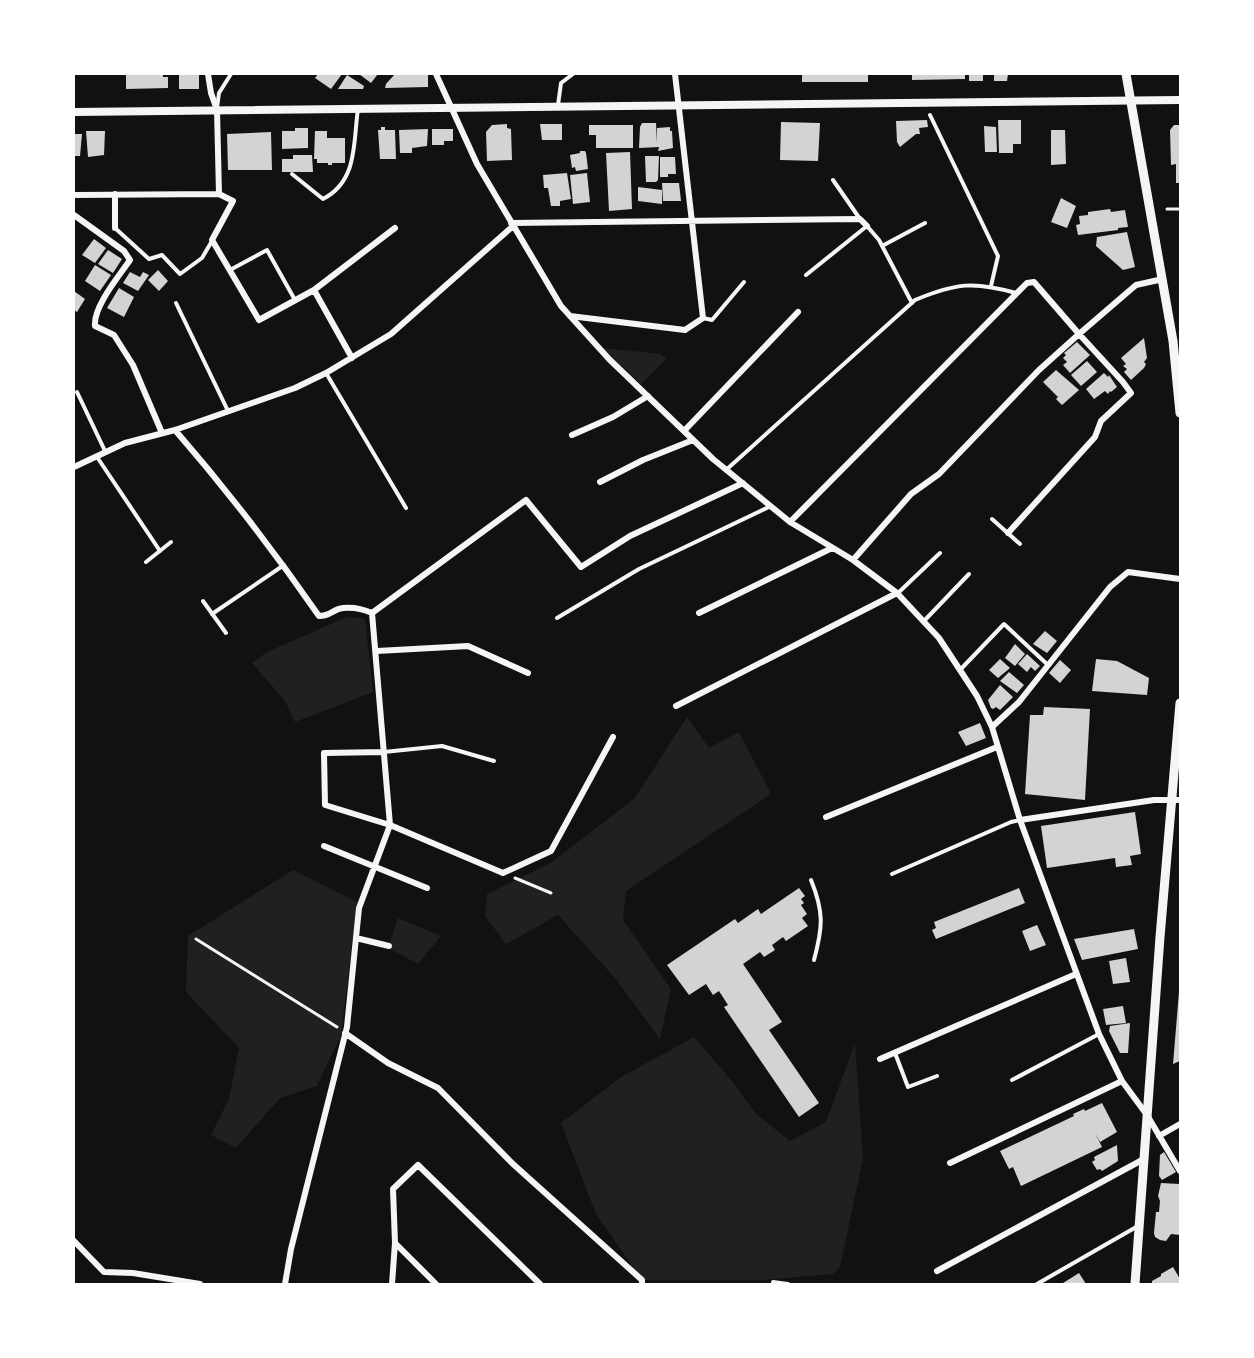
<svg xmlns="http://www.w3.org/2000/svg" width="1254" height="1358" font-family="Signika,sans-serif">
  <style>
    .green { fill: #202020 }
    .building { fill: #d3d3d3 }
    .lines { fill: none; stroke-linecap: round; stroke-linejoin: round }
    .path { stroke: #f5f5f5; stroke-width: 3 }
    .service { stroke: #f5f5f5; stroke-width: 4 }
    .minor { stroke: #f5f5f5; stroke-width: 6 }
    .tertiary { stroke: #f5f5f5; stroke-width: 8 }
    .secondary { stroke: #f5f5f5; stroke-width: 9 }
  </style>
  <rect width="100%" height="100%" fill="#111"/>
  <!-- green -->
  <path class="green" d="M603,348L661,354L666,359L641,384Z
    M347,617L365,619L373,692L295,722L285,701L252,663L267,652Z
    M687,717L709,748L739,732L771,794L626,891L623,920L671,989L660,1039L615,978L558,915L506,944L485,916L487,894L552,862L635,798Z
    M293,870L357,902L341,1035L317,1086L280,1098L236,1148L211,1135L229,1099L239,1048L186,992L188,936Z
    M398,918L441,936L418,964L388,948Z
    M694,1037L732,1081L756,1114L790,1141L826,1122L855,1043L863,1159L840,1267L833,1274L762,1280H642L596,1214L561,1123L621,1077Z"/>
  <!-- building -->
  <path class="building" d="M126,74H163V77H168V88L126,89Z
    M179,74H199V89H179Z
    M318,74H342L331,89L315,78Z
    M359,74H378L371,83Z
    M395,74H428V87L385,88L386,84Z
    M802,74H868V82H802Z
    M912,74H965V79L912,80Z
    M969,74H983V81H969Z
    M994,74H1008L1007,81H994Z
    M347,75L364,86L363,89H338Z
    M927,120L928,127L919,128L920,134H916L900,147L897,142L896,121Z
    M998,120H1021V144H1013V153H999Z
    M781,122L820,123L818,161L780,160Z
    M642,123H656L657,144V128L670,127V131H672L673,148L658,151L659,147L639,148L640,127Z
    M507,124V128L511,129L512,160L487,161L486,132L492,125Z
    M540,124H562V140H542Z
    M589,125H633V148H596V135H589Z
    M1174,125H1180V183H1176V164L1171,165L1170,130Z
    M984,126L996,127L997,152H985Z
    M381,127H385V130H395L396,159H380L378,130H381Z
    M295,128H308V148L282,149V131H295Z
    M428,129L427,146L412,148V153H400L399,130Z
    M432,129H453V141H444V145H432Z
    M1051,130H1065L1066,164L1051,165Z
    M86,131H105L104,155L88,157Z
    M315,131H327V138H345V163H332V165H328V163H317V159H314Z
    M271,132L272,170H228L227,134Z
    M74,134H82L80,156H74Z
    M580,151H585L586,153L588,169L576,171L575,167L572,168L570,155L580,153Z
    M630,152L632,209L609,211L606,153Z
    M293,155H312L313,172H282V159H293Z
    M645,156H659L658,180L656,182H646Z
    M660,157H675L676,174H668V177H660Z
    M567,173L571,199L560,201V206H551L548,188H544L543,175Z
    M587,173L590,202L573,204L570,175Z
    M662,183H679L681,201H663Z
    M638,187L662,190V204L638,201Z
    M1061,198L1076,206L1067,228L1051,222Z
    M1110,209L1111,212L1125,210L1128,227L1118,228V230L1078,235L1076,225L1080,224L1079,216L1088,215V212Z
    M1127,232L1135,267L1123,270L1096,246L1097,237Z
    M94,239L106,248L95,263L82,255Z
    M108,250L122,259L113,273L98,264Z
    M95,265L111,275L100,291L85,281Z
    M158,270L168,281L159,291L148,280Z
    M130,272L140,277L143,272L149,275L138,291L123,283Z
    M119,288L134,297L124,317L107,308Z
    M74,291L85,299L77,312L74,310Z
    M1144,338L1147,358L1144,362L1146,364L1144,368L1131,380L1124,372L1127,369L1123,366L1126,364L1121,358Z
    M1077,342L1090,355L1070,373L1063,365L1067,362L1063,358L1066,355L1064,353Z
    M1087,361L1097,372L1081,386L1071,375Z
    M1056,370L1079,390L1062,405L1056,399L1058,397L1043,382Z
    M1104,373L1108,377L1109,375L1117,387L1111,392L1110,391L1108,394L1105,391L1094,399L1086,389Z
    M1045,631L1057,641L1047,653L1033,644Z
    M1015,644L1025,654L1015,666L1005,658Z
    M1027,654L1040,666L1035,671L1031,667L1027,672L1018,664Z
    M1000,659L1010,668L998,678L989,670Z
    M1096,659L1117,661L1149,678L1147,695L1092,691Z
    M1060,660L1071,670L1060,683L1049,673Z
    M1009,672L1024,685L1017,693L1000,681Z
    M1000,685L1013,697L1000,710L996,707L993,709L991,708L988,700Z
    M1044,707L1090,709L1085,800L1025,794L1030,715H1043Z
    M980,723L986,738L966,746L958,732Z
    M1135,812L1141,854L1130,856L1132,865L1116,867L1115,858L1047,868L1041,826Z
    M799,888L805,896L801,899L804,903L801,905L807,914L802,918L808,926L786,941L783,937L772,945L775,950L764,957L760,952L743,964L782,1022L769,1030L819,1103L799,1117L724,1007L728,1005L719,991L713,995L706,984L689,995L667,965L735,919L738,923L758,909L761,914Z
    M1019,888L1025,903L936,939L932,930L936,928L934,922Z
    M1037,925L1046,945L1030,951L1022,931Z
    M1134,929L1138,949L1082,960L1074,939Z
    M1126,958L1130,982L1113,984L1109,961Z
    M1179,992L1180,993V1061L1173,1064Z
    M1123,1006L1126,1023L1106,1025L1103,1009Z
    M1130,1023L1128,1053H1120L1109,1031L1110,1026Z
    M1102,1103L1117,1132L1100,1142L1095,1133L1102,1147L1021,1186L1013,1167L1009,1169L1000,1151L1074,1116L1073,1114L1084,1109L1085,1111Z
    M1117,1145L1118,1161L1102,1171L1100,1169L1097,1170L1092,1162L1095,1160L1094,1157Z
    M1164,1152L1176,1172L1162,1180L1159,1176L1160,1155Z
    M1161,1183L1180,1184V1235L1171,1234L1166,1241L1160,1240L1155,1237L1154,1233L1156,1212H1159L1160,1201L1158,1196Z
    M1173,1267L1180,1279V1284H1152V1281L1161,1276V1274Z
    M1079,1273L1086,1284H1064L1063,1283Z"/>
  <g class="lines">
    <!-- path -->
    <path class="path" d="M1167,209H1180
      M515,878L551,893
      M196,939L337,1027"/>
    <!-- service -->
    <path class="service" d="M558,105L561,83L573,74
      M217,108L219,93L231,74
      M930,115L998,256L991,286
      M292,174L323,199C358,181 353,143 358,109
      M833,180L860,219
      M115,228L149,259L162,255L180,274L202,258L212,241
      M882,246L925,223
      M230,270L267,250L295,300
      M806,275L867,226L879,240L912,303
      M176,303L228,411
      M703,318L712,320L744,282
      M326,373L406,508
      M77,392L105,451
      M97,457L160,551
      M726,470L915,300C956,283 974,281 1016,293
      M992,519L1020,544
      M146,562L171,542
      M898,593L940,553
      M203,601L226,633
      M212,614L284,565
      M557,618L639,569L771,506
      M924,621L969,574
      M960,670L1004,624L1048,665
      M384,752L442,746L494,761
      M892,874L1011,822L1020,820
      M811,880C824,912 823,927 814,960
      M895,1053L908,1087L937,1076
      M1012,1080L1099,1034
      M773,1284V1282L788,1284
      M1037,1284L1138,1226"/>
    <!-- minor -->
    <path class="minor" d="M208,74L211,93L217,110L219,194L233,201L212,240L259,320L314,290L352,358
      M436,74L477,164L561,306L609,359L713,459L790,522L853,560L897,593L939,638L977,696L992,727L1020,820L1099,1034L1122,1081L1147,1115L1180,1171
      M115,194V228
      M74,195L219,194
      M74,215L124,251L130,260C119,276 93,307 95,326L114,335L133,365L162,433
      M511,223L860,219L867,226
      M314,290L395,228
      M570,316L685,330L703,318L675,74
      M175,430C227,490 274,551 319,616C331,616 333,609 343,608C352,607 363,609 372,613L390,825L359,908L347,1027L291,1249L285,1284
      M684,431L798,312
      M572,435L613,417L648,396
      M74,467L125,443L175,430L295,388L326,373L391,334L513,226
      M600,482L643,460L693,440
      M790,522L1027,283L1034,282L1079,334L1136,285L1163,279
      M853,560L911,494L939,474L1039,370L1079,334L1123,382L1131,393L1101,421L1095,437L1008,533
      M372,613L526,500L581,567L630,536L743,483
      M699,613L832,548
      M377,651L468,646L528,673
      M676,706L897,593
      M992,727L1019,702L1110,587L1128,572L1180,579
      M384,752L324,753L325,805L390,825L503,873L551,851L613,737
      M826,817L997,747
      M1020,820L1154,800H1180
      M324,846L427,888
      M356,938L389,946
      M345,1033L388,1063L438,1088L513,1164L642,1280V1284
      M880,1059L1076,974
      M1159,1136L1180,1124
      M950,1163L1122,1081
      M74,1241L104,1272L133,1273L200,1284
      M395,1243L436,1284
      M937,1271L1144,1159
      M392,1284L395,1243L393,1189L418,1165L540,1284"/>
    <!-- tertiary -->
    <path class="tertiary" d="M74,112L1180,100"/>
    <!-- secondary -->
    <path class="secondary" d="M1126,74L1173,341L1180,413
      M1135,1284L1160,937L1180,703"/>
  </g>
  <!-- border -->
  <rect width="1254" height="1358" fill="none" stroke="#ffffff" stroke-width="150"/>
</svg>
